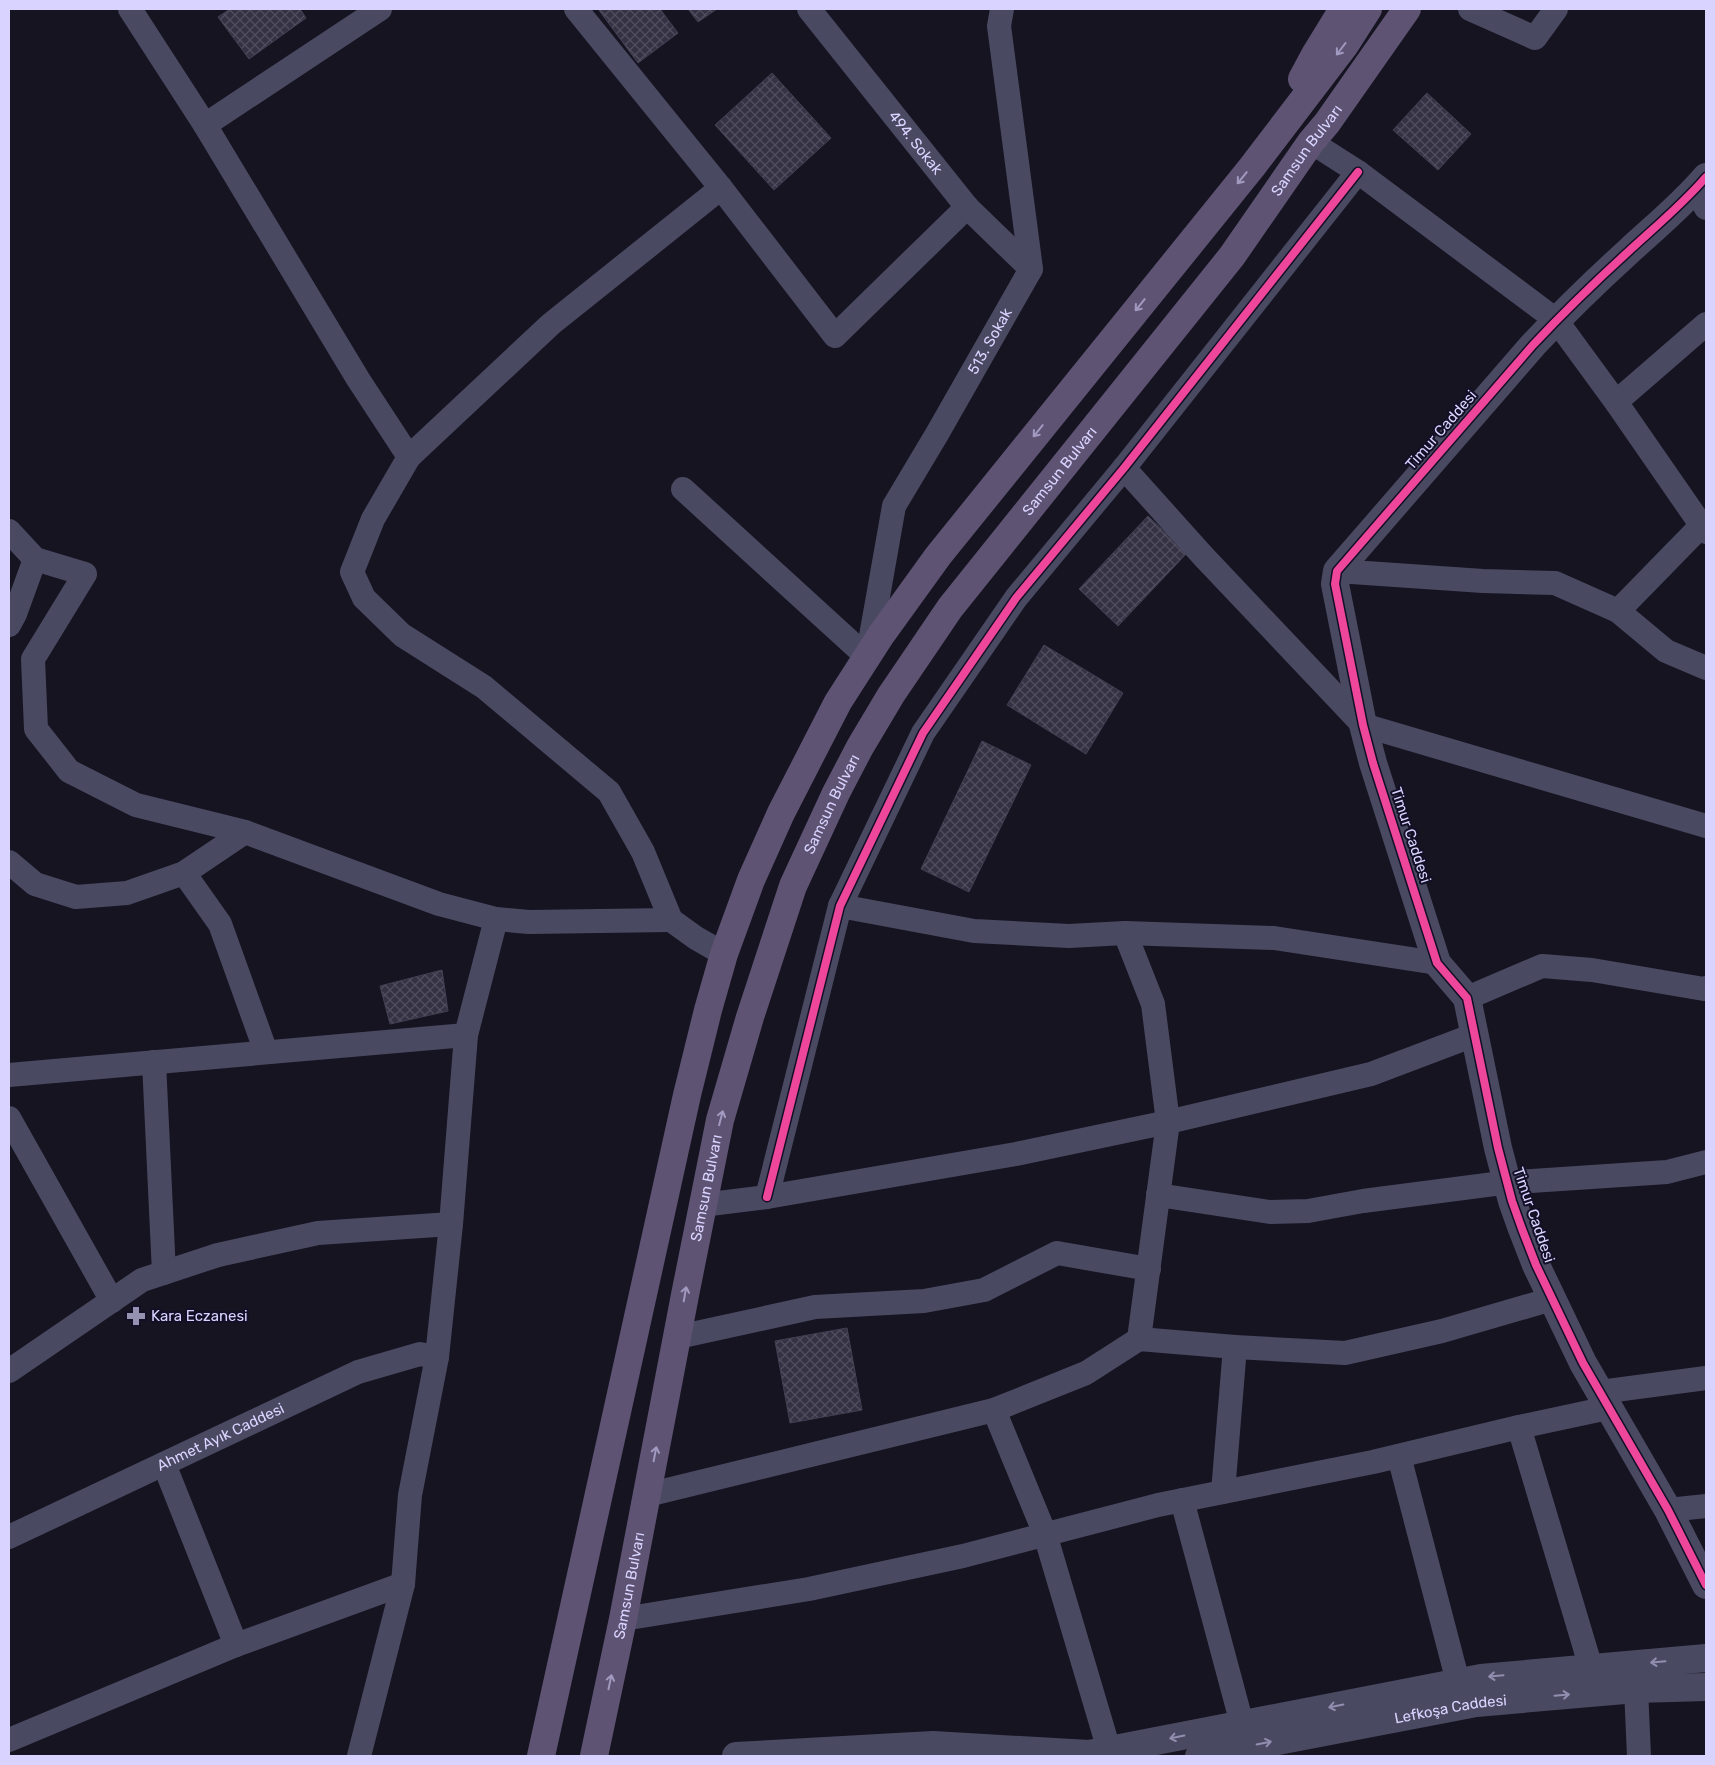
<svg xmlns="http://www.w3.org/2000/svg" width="1715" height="1765" font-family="Rubik,sans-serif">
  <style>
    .building { fill: url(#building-cross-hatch); stroke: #433f54 }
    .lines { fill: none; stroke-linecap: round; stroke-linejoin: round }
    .minor { stroke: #4a4962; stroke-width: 24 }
    .tertiary { stroke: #4a4962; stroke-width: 28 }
    .primary { stroke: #5e5373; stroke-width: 28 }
    .cycleway-casing { stroke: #130f26; stroke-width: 11 }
    .cycleway { stroke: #ed469a; stroke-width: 8 }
    .oneway { stroke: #a29ac0 }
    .oneway2 { stroke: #928eb0 }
    .labels { text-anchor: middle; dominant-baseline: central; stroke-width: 4; stroke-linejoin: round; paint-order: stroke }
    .street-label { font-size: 15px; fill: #d9d4ff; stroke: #130f26 }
    .poi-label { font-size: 15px; fill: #d9d4ff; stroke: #130f26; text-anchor: start }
  </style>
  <defs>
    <pattern id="building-cross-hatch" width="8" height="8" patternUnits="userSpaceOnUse" patternTransform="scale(1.25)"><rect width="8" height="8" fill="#343243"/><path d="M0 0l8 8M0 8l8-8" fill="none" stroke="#514f5f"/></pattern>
  </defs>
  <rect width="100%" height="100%" fill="#161421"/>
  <!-- building -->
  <path class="building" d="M230,9H300L306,18L249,59L218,17Z
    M598,9H660L678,33L638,63Z
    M688,9H717L698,22Z
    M772,73L831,138L774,190L715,125Z
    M1427,93L1471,134L1438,170L1393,130Z
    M1148,516L1187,553L1118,626L1079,589Z
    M1044,645L1123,693L1086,754L1007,705Z
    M982,741L1031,765L969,892L921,869Z
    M442,970L448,1011L390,1024L380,986Z
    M847,1328L862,1410L790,1423L775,1341Z"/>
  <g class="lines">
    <!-- minor -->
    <g class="minor">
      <path d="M130,9L205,125L358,379L409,457"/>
      <path d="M576,9L721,188L835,336L967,207"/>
      <path id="s1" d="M809,9L967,207L1031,269"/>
      <path d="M1470,9L1535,38L1556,9"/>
      <path d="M205,125L380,9"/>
      <path d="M1311,142L1358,172L1556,320L1616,402L1706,532"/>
      <path d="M721,188L551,324L409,457L373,519L352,572L364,598L402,635L484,687L609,792L643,852L671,920L696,938L724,954"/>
      <path d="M1696,190L1706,208"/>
      <path d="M1616,402L1706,324"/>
      <path d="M1124,468L1203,556L1363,725L1706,826"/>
      <path d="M683,489L867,657"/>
      <path d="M9,531L35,559L85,574L33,659L36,729L69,771L136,805L245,832L439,904L496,919L529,922L671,920"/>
      <path d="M1337,571L1483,581L1555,583L1618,611L1666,651L1706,668"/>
      <path d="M1618,611L1702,525"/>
      <path d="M9,625L15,614L35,559"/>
      <path id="s2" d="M868,653L894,506L937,434L1031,269L999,26L1002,9"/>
      <path d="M9,862L35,884L76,897L127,893L184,873L245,832"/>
      <path d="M184,873L220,924L266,1052"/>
      <path d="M840,906L974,931L1069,936L1125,933L1274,938L1437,963"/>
      <path d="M1125,933L1153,1004L1168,1122L1139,1339"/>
      <path d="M1467,998L1542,966L1592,970L1704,989L1706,988"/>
      <path d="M154,1062L164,1273"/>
      <path d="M9,1075L466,1035"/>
      <path d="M9,1118L112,1301"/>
      <path d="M1158,1195L1270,1212L1308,1211L1363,1201L1502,1183L1667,1172L1706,1162"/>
      <path d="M767,1197L840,906L923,733L1016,598L1124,468L1358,172"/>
      <path d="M702,1205L767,1197L1016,1154L1168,1122L1371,1074L1474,1035"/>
      <path d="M678,1337L815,1307L924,1301L984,1290L1057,1253L1149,1269"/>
      <path d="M9,1371L142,1280L218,1255L318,1233L451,1224"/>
      <path d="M1600,1392L1706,1378"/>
      <path d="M994,1410L1045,1534L1109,1750"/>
      <path d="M1519,1427L1591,1668"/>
      <path d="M1399,1456L1458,1682"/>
      <path d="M164,1464L236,1645"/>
      <path d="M1223,1492L1235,1347"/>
      <path d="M647,1495L994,1410L1086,1373L1139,1339L1235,1347L1345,1353L1442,1331L1552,1299"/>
      <path d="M1182,1500L1242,1724"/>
      <path d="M1668,1510L1706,1506"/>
      <path id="s3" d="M9,1537L358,1372L420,1354L437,1357"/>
      <path d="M623,1619L809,1589L963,1556L1158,1505L1373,1462L1519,1427L1608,1408"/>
      <path d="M1636,1689L1639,1756"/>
      <path d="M9,1740L236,1645L403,1584"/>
      <path d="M359,1756L403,1584L410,1495L437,1357L451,1224L466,1035L496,919"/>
    </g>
    <!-- tertiary -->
    <g class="tertiary">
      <path d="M1706,177C1683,204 1655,227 1629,251C1596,281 1564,312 1533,345L1337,571L1335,584L1363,725L1373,763L1437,963L1467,998L1498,1148L1512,1201L1522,1229L1536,1265L1583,1363L1668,1510L1706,1585"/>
      <path d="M736,1756L933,1745L1089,1754L1481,1678L1706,1658"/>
      <path id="s4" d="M1199,1756L1476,1703L1636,1689L1706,1687"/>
    </g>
    <!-- primary -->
    <g class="primary">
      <path d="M1302,79L1316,53L1343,9"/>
      <path d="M541,1756L687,1095L708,1010L724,954L751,880L781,813L838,702L881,635L938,556L1252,167L1345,45L1368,9"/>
      <path id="s5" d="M594,1756L623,1619L685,1295L720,1120L750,1017L793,886L836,793L860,747L891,695L950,608L1232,256L1311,142L1327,123L1407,9"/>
    </g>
    <!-- cycleway casing -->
    <g class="cycleway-casing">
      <path id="cycleway" d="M1706,177C1683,204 1655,227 1629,251C1596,281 1564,312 1533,345L1337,571L1335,584L1363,725L1373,763L1437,963L1467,998L1498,1148L1512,1201L1522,1229L1536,1265L1583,1363L1668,1510L1706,1585
        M767,1197L840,906L923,733L1016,598L1124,468L1358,172"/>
    </g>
    <!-- cycleway -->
    <use href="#cycleway" class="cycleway"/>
  </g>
  <!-- one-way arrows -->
  <defs><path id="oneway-shaft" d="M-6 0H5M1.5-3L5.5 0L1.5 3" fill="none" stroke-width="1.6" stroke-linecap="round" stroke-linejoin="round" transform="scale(1.25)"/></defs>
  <g class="oneway">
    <use href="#oneway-shaft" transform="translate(1341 49) rotate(127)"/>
    <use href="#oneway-shaft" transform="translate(1242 178) rotate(129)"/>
    <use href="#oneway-shaft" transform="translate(1140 305) rotate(129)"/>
    <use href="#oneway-shaft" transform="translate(1038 431) rotate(129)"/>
    <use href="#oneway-shaft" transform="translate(721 1118) rotate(-75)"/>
    <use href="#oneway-shaft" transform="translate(685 1294) rotate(-80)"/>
    <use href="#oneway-shaft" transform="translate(655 1454) rotate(-79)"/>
    <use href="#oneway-shaft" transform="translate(610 1682) rotate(-78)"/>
  </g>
  <g class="oneway2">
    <use href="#oneway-shaft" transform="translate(1658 1662) rotate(175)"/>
    <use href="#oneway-shaft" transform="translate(1496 1676) rotate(175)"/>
    <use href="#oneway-shaft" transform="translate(1562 1695) rotate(-5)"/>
    <use href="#oneway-shaft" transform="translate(1336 1706) rotate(169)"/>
    <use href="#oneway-shaft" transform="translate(1177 1737) rotate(169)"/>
    <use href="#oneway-shaft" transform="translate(1264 1743) rotate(-11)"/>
  </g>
  <!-- icons -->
  <defs>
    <g id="pharmacy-bare" transform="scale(1.5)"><path d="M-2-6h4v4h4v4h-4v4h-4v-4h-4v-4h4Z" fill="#9591b1" stroke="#130f26" stroke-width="2.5" paint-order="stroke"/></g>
  </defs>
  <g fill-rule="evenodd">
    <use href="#pharmacy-bare" x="136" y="1316"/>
  </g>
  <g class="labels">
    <!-- street labels -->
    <g class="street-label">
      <text stroke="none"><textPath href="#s1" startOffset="171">494. Sokak</textPath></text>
      <text stroke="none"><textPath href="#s5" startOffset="1794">Samsun Bulvarı</textPath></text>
      <text stroke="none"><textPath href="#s2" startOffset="340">513. Sokak</textPath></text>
      <text transform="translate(1441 430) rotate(-49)">Timur Caddesi</text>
      <text stroke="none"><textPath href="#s5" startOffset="1389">Samsun Bulvarı</textPath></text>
      <text stroke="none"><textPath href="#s5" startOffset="984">Samsun Bulvarı</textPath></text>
      <text transform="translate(1411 835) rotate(72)">Timur Caddesi</text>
      <text stroke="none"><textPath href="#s5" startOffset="579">Samsun Bulvarı</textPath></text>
      <text transform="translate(1534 1215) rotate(71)">Timur Caddesi</text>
      <text stroke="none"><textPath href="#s3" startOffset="234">Ahmet Ayık Caddesi</textPath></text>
      <text stroke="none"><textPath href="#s5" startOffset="174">Samsun Bulvarı</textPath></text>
      <text stroke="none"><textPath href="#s4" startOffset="256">Lefkoşa Caddesi</textPath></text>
    </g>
    <!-- poi labels -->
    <g class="poi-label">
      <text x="151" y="1316">Kara Eczanesi</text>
    </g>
  </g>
  <!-- border -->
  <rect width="1715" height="1765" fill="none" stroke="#d9d4ff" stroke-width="20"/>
</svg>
